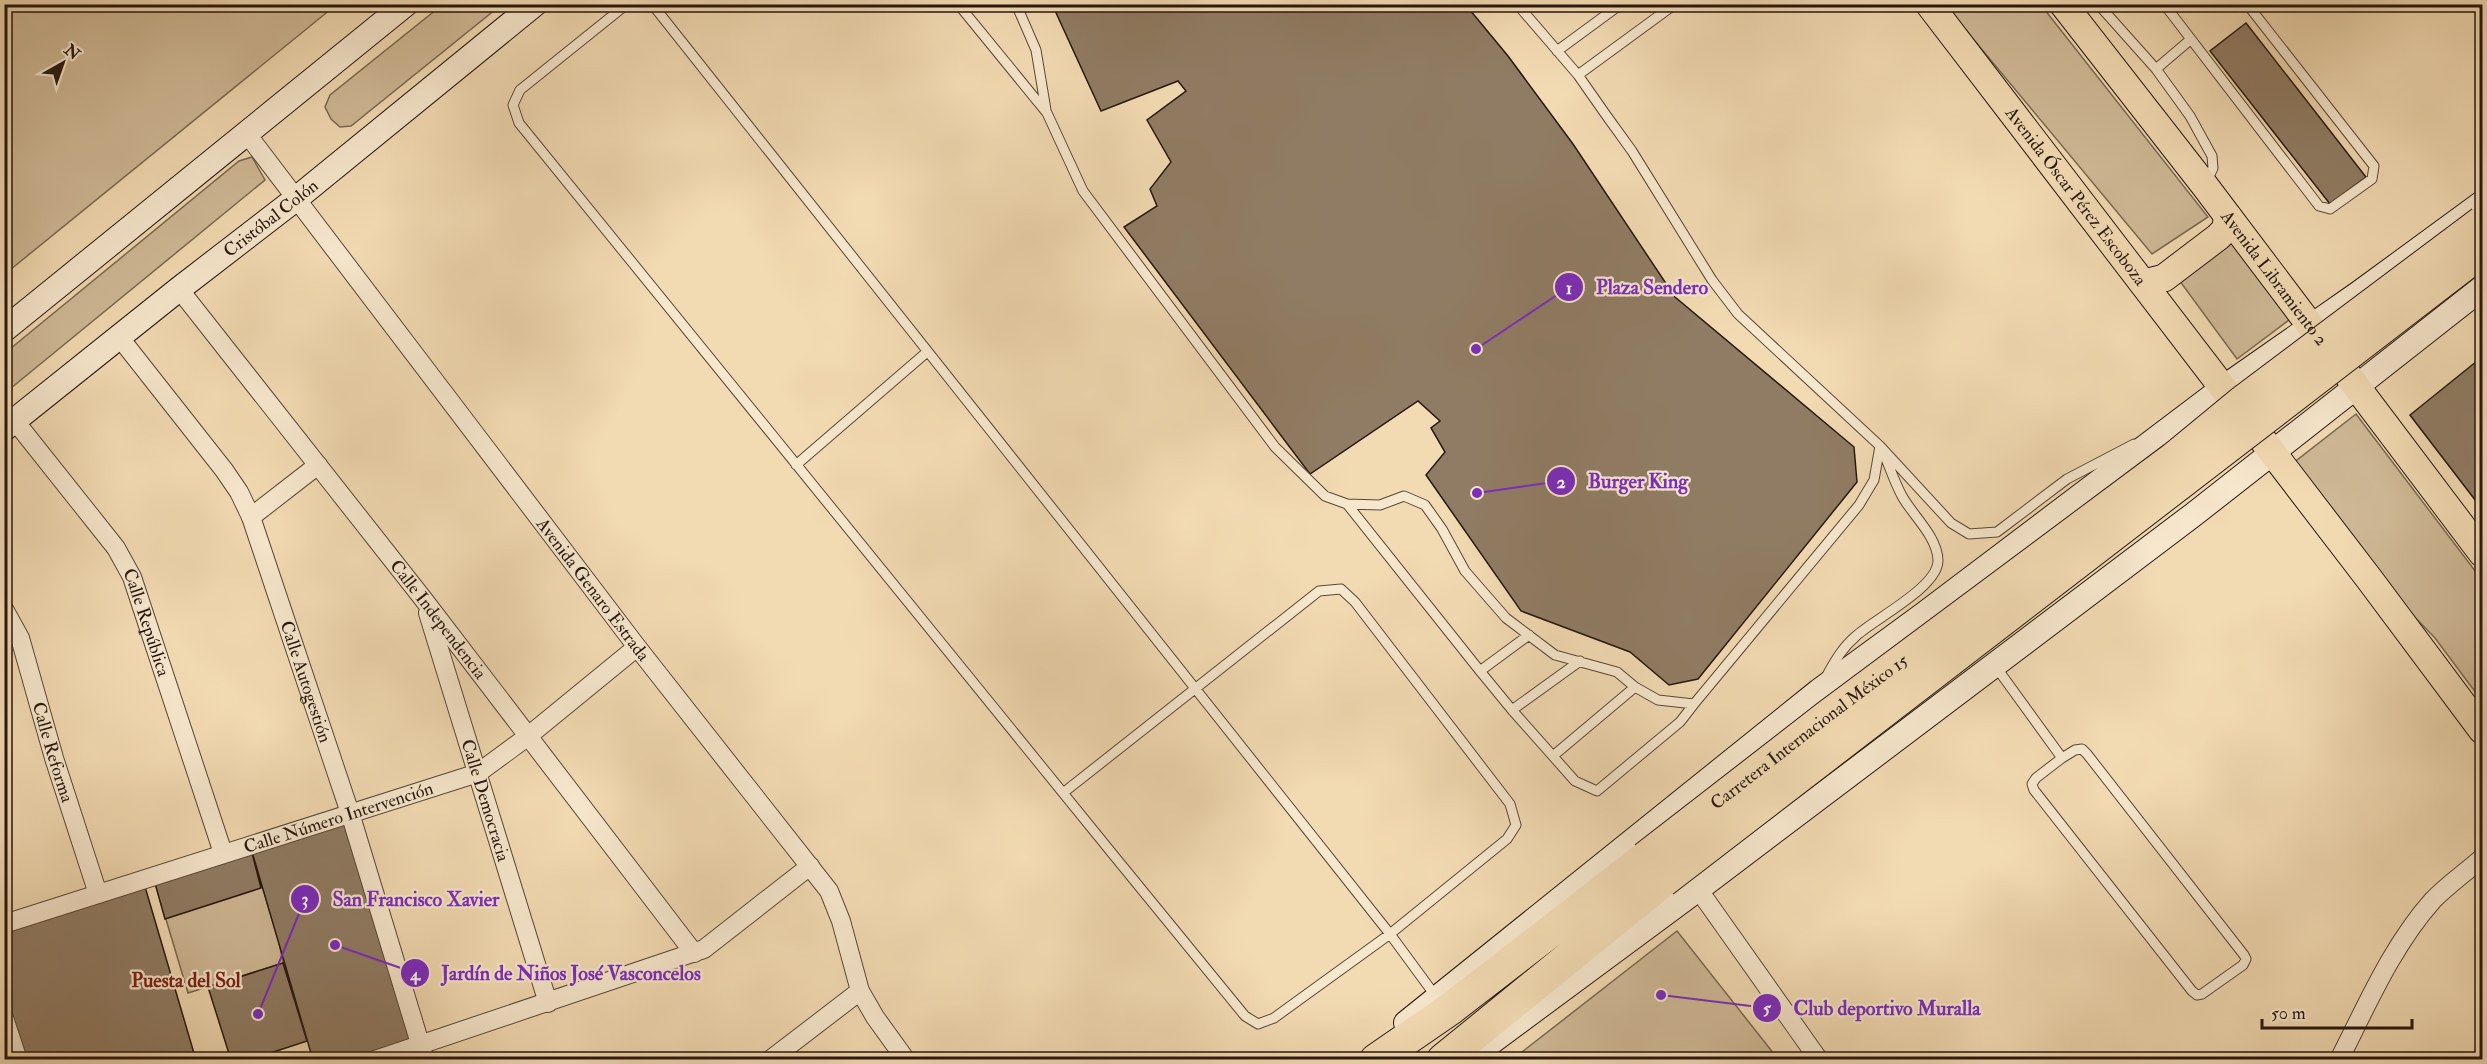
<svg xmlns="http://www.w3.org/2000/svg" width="2487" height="1064" font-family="'IM FELL Double Pica',serif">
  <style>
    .green { fill: #cfb996; stroke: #7a6852; stroke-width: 1.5 }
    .building { fill: #907c64; stroke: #26170f; stroke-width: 1.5 }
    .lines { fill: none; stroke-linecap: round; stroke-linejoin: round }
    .lane-casing { stroke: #594838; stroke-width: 11 }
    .street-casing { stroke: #594838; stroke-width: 20 }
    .secondary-casing { stroke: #26170f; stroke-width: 26 }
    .primary-casing { stroke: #26170f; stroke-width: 29 }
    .highway-casing { stroke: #26170f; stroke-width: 34 }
    .lane { stroke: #f7e7cd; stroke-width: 9 }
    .street { stroke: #f7e7cd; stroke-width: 18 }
    .secondary { stroke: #f7e7cd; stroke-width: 24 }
    .primary { stroke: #f2dab2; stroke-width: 27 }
    .highway { stroke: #f2dab2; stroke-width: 32 }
    .highway-bridge-casing { stroke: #26170f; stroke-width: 34; stroke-linecap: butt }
    .highway-bridge { stroke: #f2dab2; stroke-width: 32 }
    .labels { text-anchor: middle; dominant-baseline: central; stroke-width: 4.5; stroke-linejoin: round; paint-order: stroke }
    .street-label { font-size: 18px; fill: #26170f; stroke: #f7e7cd }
    .neighbourhood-label { font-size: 20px; font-weight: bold; fill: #7a1f14; stroke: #f7e7cd }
    .leader { fill: none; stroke: #7b2cbf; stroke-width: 2 }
    .callout-dot { fill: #7b2cbf; stroke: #f7e7cd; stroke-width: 2 }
    .mark-label { font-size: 18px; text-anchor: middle; font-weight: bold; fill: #fff }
    .callout-label { font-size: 20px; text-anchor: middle; font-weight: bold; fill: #7b2cbf; stroke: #f7e7cd; stroke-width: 4.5; stroke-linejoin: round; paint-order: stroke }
  </style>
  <rect width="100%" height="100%" fill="#f2dab2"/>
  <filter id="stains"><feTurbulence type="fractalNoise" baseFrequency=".00333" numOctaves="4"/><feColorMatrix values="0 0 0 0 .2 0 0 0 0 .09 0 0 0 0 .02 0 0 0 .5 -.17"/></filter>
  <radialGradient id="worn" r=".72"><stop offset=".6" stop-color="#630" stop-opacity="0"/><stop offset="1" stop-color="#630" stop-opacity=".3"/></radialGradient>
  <!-- green -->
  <path class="green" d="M5,4H336V5L5,274Z
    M442,5H501L351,126L340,127L331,119L325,107L330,95Z
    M1945,5H2041L2208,217L2152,254Z
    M252,157L265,180L5,393V353L239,161Z
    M2237,240L2293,317L2237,359L2179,280Z
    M2356,414L2482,580V701L2435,638L2400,602L2292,464Z
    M250,845L279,942L283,963L188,993L153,876Z
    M1677,931L1778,1059H1513Z"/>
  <!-- building -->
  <path class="building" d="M1052,4H1465L1508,56L1573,144L1675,297L1854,447L1857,482L1698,679L1669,685L1630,652L1521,611L1426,475L1445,452L1431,428L1440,421L1418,401L1310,474L1124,227L1157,206L1150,189L1171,162L1147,120L1186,91L1178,81L1101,111Z
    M2246,23L2366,177L2330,204L2210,51Z
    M2482,357V509L2410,415Z
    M350,813L420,1045L375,1060H313L250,845Z
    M250,845L261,888L165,919L153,876Z
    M143,880L196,1060H18L4,1018V924Z
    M283,963L307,1041L249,1060H231L208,987Z"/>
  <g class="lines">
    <!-- lane casing -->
    <g class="lane-casing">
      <path id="lane" d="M627,4L520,90L513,105L519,123C760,421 1002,719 1245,1016L1258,1024L1274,1018L1390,934L1507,839L1516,825L1510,804L1355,602L1341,589L1319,591L1063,793
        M652,4L1390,934L1437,998
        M958,4L1047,113L1083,191L1275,447L1325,496L1347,504L1380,505L1404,496L1425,505L1442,529L1465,571L1506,618L1555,655L1617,672L1635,687L1658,700L1694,704L1859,505L1874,480L1880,446
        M1016,4L1036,50L1046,110
        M1517,4L1578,75L1606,115L1632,151L1712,280L1738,314L1880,446L1951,523L1969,534L1997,532L2067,479L2134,444
        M2098,4L2156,69L2190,116L2212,156L2213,168L2207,181
        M2164,4L2319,206L2330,209L2372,179L2374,166L2247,4
        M1557,51L1621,4
        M2156,69L2190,40
        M1578,75L1675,4
        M796,465L927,352
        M1347,504L1480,671L1529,635
        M1996,667L2062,758L2075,750L2082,749L2087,754L2244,955L2246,959L2243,965L2202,994L2197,995L2192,991L2034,790L2032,784L2036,778L2062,758
        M1480,671L1512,710L1580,661
        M1826,677C1835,661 1842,648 1856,636C1874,619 1939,587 1938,560C1937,536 1913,516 1902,496C1895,483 1890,468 1884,454
        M1512,710L1575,781L1597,791L1680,722L1694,704
        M1553,756L1635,687"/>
    </g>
    <!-- street casing -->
    <g class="street-casing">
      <g id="street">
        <path id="s1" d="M247,134L637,647L829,891L841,921L860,991L875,1017L906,1060"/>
        <path id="s2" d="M179,289L424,600L694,953"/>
        <path id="s3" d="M120,338L224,470L239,492L251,517L350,813L425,1060"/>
        <path id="s4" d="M15,421L116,548L132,577L223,853"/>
        <path d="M251,517L318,465"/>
        <path id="s5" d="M4,609L20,638L54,758L98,894"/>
        <path id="s6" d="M428,613L548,1003"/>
        <path d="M1698,889L1819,1060"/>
        <path id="s7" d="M4,924L478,773L527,737L637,647"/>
        <path d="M4,1018L18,1060"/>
        <path d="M375,1060L704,949L810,866"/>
        <path d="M770,1060L860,991"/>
        <path d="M2339,1060C2367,1005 2392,946 2433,900C2448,885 2466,872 2482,858"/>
      </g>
    </g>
    <!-- secondary casing -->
    <g class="secondary-casing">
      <g id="secondary">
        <path d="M4,330L406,4"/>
        <path id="s8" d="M4,429L179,289L297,198L535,4"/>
        <path d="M1406,1023L1819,691L1923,615L2223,388L2359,293L2482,203"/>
        <path d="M1467,1060L1698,889L2193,515L2482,288"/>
      </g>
    </g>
    <!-- primary casing -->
    <g class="primary-casing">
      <g id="primary">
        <path id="s9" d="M1929,4L2370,580L2482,730"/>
        <path id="s10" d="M2063,4L2205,186L2482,553"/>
        <path d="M2144,283L2164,278L2218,237L2225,230L2228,217"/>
      </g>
    </g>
    <!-- highway casing -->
    <g class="highway-casing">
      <path id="highway" d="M1376,1060L1450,1009L1645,858
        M1443,1060L1663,881"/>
    </g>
    <!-- lane -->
    <use href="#lane" class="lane"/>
    <!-- street -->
    <use href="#street" class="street"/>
    <!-- secondary -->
    <use href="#secondary" class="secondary"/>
    <!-- primary -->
    <use href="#primary" class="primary"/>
    <!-- highway -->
    <use href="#highway" class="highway"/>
    <!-- highway-bridge casing -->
    <g class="highway-bridge-casing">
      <g id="highway-bridge">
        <path id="s11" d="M1645,858L1828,716L2174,458L2242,402L2482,222"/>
        <path d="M1663,881L2482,251"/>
      </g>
    </g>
    <!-- highway-bridge -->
    <use href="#highway-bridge" class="highway-bridge"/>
  </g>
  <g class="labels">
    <!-- street labels -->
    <g class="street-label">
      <text stroke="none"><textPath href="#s9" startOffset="242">Avenida Óscar Pérez Escoboza</textPath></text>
      <text stroke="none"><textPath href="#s8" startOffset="340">Cristóbal Colón</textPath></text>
      <text stroke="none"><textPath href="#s10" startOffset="346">Avenida Libramiento 2</textPath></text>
      <text stroke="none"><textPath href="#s1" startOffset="572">Avenida Genaro Estrada</textPath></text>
      <text stroke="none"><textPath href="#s2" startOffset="420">Calle Independencia</textPath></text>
      <text stroke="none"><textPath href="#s4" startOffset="243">Calle República</textPath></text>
      <text stroke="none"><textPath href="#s3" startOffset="396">Calle Autogestión</textPath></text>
      <text stroke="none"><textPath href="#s11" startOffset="207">Carretera Internacional México 15</textPath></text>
      <text stroke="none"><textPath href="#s5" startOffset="152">Calle Reforma</textPath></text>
      <text stroke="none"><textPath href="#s6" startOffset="196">Calle Democracia</textPath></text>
      <text stroke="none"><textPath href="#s7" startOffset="351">Calle Número Intervención</textPath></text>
    </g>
    <!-- neighbourhood labels -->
    <g class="neighbourhood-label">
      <text x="186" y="980">Puesta del Sol</text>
    </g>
  </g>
  <!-- callouts -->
  <path class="leader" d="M1476 349L1569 287M1477 493L1561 481M258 1014L305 899M335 945L415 973M1661 995L1767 1008"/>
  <g class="callout-dot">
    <circle cx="1476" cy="349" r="6"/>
    <circle cx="1477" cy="493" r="6"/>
    <circle cx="258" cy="1014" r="6"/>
    <circle cx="335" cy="945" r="6"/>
    <circle cx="1661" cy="995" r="6"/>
    <circle cx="1569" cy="287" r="15"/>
    <circle cx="1561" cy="481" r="15"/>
    <circle cx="305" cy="899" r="15"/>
    <circle cx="415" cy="973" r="15"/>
    <circle cx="1767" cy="1008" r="15"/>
  </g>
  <g class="mark-label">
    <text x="1569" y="294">1</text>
    <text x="1561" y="488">2</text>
    <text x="305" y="905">3</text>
    <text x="415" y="980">4</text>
    <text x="1767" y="1014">5</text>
  </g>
  <g class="callout-label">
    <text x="1652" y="294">Plaza Sendero</text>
    <text x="1638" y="488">Burger King</text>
    <text x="416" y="906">San Francisco Xavier</text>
    <text x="571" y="980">Jardín de Niños José Vasconcelos</text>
    <text x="1887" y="1015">Club deportivo Muralla</text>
  </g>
  <!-- margin -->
  <rect width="2487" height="1064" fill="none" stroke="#f2dab2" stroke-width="24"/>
  <rect x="6" y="6" width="2475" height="1052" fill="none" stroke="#26170f" stroke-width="3"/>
  <rect x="12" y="12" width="2463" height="1040" fill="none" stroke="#26170f" stroke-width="1.5"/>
  <!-- north arrow -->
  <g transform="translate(63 63) rotate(40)" stroke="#f7e7cd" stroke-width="4.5" paint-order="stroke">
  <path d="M0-4.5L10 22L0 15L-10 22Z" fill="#26170f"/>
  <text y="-9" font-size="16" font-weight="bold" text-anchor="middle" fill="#26170f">N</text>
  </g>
  <!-- scale -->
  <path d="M2262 1019v9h150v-9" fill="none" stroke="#26170f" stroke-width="3"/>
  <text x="2271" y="1019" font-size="18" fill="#26170f" stroke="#f7e7cd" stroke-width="4.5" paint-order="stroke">50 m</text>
  <rect width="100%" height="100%" filter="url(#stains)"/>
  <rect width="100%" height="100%" fill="url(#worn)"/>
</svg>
